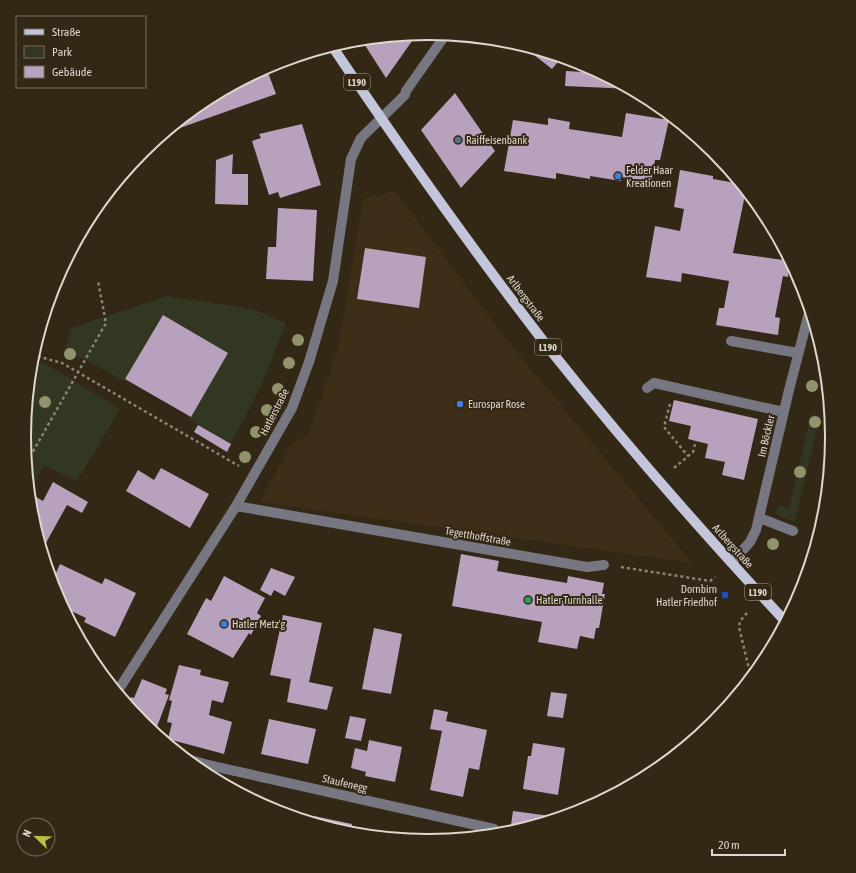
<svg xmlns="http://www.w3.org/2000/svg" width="856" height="873" font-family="'Asap Condensed',sans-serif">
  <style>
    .built { fill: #3e2d17 }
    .green { fill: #323721 }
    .building { fill: #b7a1bd }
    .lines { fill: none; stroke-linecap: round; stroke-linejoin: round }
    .path { stroke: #8e8476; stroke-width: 2.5; stroke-dasharray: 3 3; stroke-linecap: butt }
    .minor { stroke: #767781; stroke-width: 10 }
    .major { stroke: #c3c6da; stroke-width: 10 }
    .tree { fill: #90936c }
    .service-dot { fill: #5c6f8a; stroke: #332716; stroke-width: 1.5 }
    .shop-dot { fill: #3f7fe0; stroke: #332716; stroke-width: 1.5 }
    .transit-dot { fill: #1a4fb4; stroke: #332716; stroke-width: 1.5 }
    .leisure-dot { fill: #2e9e5b; stroke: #332716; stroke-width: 1.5 }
    .labels { text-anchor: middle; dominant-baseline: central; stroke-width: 4; stroke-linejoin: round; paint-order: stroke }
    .shield { fill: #332716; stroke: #aba296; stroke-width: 1 }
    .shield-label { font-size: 10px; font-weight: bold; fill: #dfd7cd }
    .poi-label { font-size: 11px; fill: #dfd7cd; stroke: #332716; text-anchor: start }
    .street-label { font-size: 11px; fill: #dfd7cd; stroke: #332716 }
    .rim { fill: none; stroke: #dfd7cd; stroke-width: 2 }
  </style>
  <rect width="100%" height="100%" fill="#332716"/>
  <!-- built -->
  <path class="built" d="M395,191L507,340L692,563L260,502L289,447L309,433L338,348L363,199Z"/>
  <!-- green -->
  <path class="green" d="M167,296L253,309L286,323L260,388L231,444L189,419L228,353L163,315L124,381L86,360L65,353L71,328Z
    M44,363L120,409L77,481L44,466L29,492L24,436L31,367Z
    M811,414L820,416L795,522L776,514L778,506L789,508Z"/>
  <!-- building -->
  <path class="building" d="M417,34L386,78L361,39Z
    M538,50L562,57L552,69L534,55Z
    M266,67L276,94L163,134L204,100Z
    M566,71L600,73L632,89L565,86Z
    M455,93L495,151L461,188L421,130Z
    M626,113L669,120L660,160H655L651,182L621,177V181L590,176V179L556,173V179L504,171L513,120L548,125V118L570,122L569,129L622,137Z
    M302,124L321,185L280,198L278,192L269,195L252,141L261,138L259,134Z
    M691,133L698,138L700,140L691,139Z
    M233,154L232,174H248V205L215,204L216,160Z
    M680,170L713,176V179L741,184L746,190L733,253L790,261L788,277L783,276L775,317L780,318L778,335L716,325L719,308H724L729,281L682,273L681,282L646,277L655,226L680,231L684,209L674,207Z
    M278,208L317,210L313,281L266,279L268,247H276Z
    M365,248L426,257L419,308L357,299Z
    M163,315L228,353L191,417L125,379Z
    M674,400L758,419L744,480L722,475L725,462L705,458L708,444L688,439L691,426L669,421Z
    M198,425L231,444L227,452L194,432Z
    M161,468L209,494L190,528L126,491L138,470L154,480Z
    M53,482L88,502L82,513L67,505L42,550L32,515L31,505L36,497L43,501Z
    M461,554L499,561L497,571L567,583L568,576L604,583L602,594H605L599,628H596L594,639L580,636L577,649L538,642L542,622L452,606Z
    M60,564L102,584L105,578L136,593L115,637L84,622L86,618L63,607L52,582Z
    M271,568L295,577L285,596L274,590L271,596L260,590Z
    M224,576L265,598L257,613L261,616L251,635L249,633L233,658L187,634L206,598L211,601Z
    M283,615L322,623L309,682L333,687L327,710L287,702L291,679L270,675Z
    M374,628L402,634L391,694L362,689Z
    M179,665L201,670L200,675L229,682L223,703L212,700L209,715L232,722L224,754L168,739L172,723L167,722L172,701L169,700Z
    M142,679L167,689L165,694L169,695L155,732L142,722L128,705L131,697L134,698Z
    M551,692L567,694L563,718L547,716Z
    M434,709L448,712L446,721L487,730L479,770L469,768L463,797L430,790L442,731L430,729Z
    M350,716L366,719L361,741L345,738Z
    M269,719L316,729L308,764L261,754Z
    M369,740L402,747L395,782L365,776L366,772L351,768L355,748L367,751Z
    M533,743L565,748L558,795L523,789L528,756H531Z
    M513,811L558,817L510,832Z
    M314,816L352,824L351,833L313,822Z"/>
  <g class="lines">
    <!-- path -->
    <path class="path" d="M32,357L36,356L62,363L239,466
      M670,404L664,427L688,456
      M27,462L106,323L98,281
      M674,468L693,452L696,441
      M621,567L710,581L715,577
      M747,613L740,621L739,627L751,677"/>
    <!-- minor -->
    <path class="minor" d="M731,341L798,353
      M647,388L654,383L784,412
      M236,506L587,567L604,565
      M760,518L793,531
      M732,562L750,542L756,530L789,390L810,309
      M117,692L236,506L292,408L309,362L333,281L351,159L361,138L405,95L406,91L446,34
      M187,759L208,765L494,829L493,834"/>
    <!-- major -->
    <path class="major" d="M332,46C402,150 474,252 551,351C625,444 704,534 785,621"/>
  </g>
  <!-- trees -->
  <g class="tree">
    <circle cx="298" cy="340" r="6"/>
    <circle cx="70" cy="354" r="6"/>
    <circle cx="289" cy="363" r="6"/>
    <circle cx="812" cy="386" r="6"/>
    <circle cx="278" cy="389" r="6"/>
    <circle cx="45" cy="402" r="6"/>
    <circle cx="267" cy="410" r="6"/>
    <circle cx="815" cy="422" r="6"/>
    <circle cx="256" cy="432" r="6"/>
    <circle cx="245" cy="457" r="6"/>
    <circle cx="800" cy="472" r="6"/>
    <circle cx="773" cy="544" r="6"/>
  </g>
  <!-- markers -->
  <circle class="service-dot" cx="458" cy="140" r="4"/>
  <g class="shop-dot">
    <circle cx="618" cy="176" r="4"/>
    <circle cx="460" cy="404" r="4"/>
    <circle cx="224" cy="624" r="4"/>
  </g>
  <rect class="transit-dot" x="721" y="591" width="8" height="8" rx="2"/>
  <circle class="leisure-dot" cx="528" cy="600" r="4"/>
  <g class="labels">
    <!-- shield labels -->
    <g class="shield">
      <rect x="344" y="74" width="26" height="16" rx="3"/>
      <rect x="535" y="339" width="26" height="16" rx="3"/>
      <rect x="745" y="584" width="26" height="16" rx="3"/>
    </g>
    <g class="shield-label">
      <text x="357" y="82">L190</text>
      <text x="548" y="347">L190</text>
      <text x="758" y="592">L190</text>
    </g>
    <!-- poi labels -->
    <g class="poi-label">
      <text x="466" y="140">Raiffeisenbank</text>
      <text x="626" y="170">Felder Haar<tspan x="626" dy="13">Kreationen</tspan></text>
      <text x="468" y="404">Eurospar Rose</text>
      <text x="717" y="589" text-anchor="end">Dornbirn<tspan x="717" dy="13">Hatler Friedhof</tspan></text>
      <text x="536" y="600">Hatler Turnhalle</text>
      <text x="232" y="624">Hatler Metz'g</text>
    </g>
    <!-- street labels -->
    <g class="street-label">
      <text transform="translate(526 298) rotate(53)">Arlbergstraße</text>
      <text transform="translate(274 412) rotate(-63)">Hatlerstraße</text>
      <text transform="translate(766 436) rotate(-77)">Im Böckler</text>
      <text transform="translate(478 536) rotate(10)">Tegetthoffstraße</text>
      <text transform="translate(733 546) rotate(48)">Arlbergstraße</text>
      <text transform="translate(345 783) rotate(13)">Staufenegg</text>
    </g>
  </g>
  <!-- crop -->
  <path d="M0 0H856V873H0ZM31 437a397 397 0 1 1 794 0a397 397 0 1 1-794 0Z" fill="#332716" fill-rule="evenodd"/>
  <path class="rim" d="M31 437a397 397 0 1 1 794 0a397 397 0 1 1-794 0Z"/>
  <!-- legend -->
  <rect x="16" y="16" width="130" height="72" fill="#332716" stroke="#786d5f"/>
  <rect x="24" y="29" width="20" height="6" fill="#c3c6da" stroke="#786d5f"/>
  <text x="52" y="36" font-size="12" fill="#dfd7cd">Straße</text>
  <rect x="24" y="46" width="20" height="12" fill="#323721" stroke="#786d5f"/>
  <text x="52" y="56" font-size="12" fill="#dfd7cd">Park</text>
  <rect x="24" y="66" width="20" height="12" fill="#b7a1bd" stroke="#786d5f"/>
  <text x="52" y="76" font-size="12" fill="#dfd7cd">Gebäude</text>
  <!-- north arrow -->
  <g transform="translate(36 837) rotate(293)"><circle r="19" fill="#332716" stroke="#786d5f"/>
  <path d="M0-3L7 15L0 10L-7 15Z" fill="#b7c148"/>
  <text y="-6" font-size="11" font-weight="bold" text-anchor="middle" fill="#dfd7cd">N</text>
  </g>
  <!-- scale -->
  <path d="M712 849v6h73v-6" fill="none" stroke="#dfd7cd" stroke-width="2"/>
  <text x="718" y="849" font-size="12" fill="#dfd7cd" stroke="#332716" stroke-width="3" paint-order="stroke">20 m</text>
</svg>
